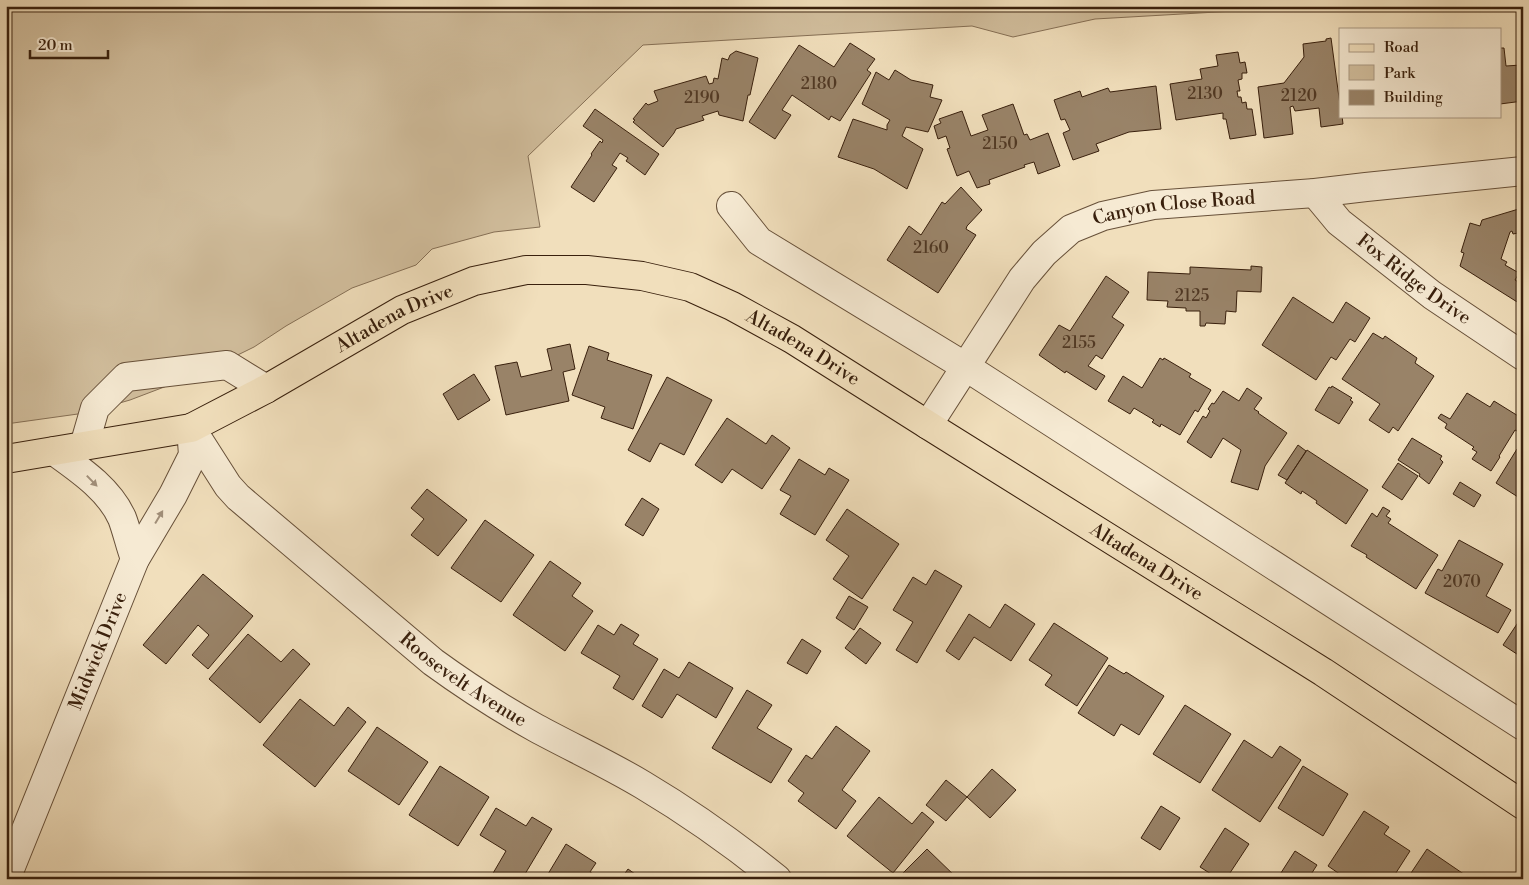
<svg xmlns="http://www.w3.org/2000/svg" width="1529" height="885" font-family="'Libre Bodoni',serif">
  <style>
    .green { fill: #d2bf9e; stroke: #867056 }
    .building { fill: #998368; stroke: #39200d }
    .lines { fill: none; stroke-linecap: round; stroke-linejoin: round }
    .minor-casing { stroke: #675039; stroke-width: 30 }
    .major-casing { stroke: #39200d; stroke-width: 30 }
    .minor { stroke: #f6ead3; stroke-width: 28 }
    .major { stroke: #f1dfbc; stroke-width: 28 }
    .oneway { fill: #a18f7a }
    .labels { text-anchor: middle; dominant-baseline: central; stroke-width: 4.5; stroke-linejoin: round; paint-order: stroke }
    .number-label { font-size: 16px; fill: #513924 }
    .street-label { font-size: 19px; fill: #39200d; stroke: #f6ead3 }
  </style>
  <rect width="100%" height="100%" fill="#f1dfbc"/>
  <filter id="stains"><feTurbulence type="fractalNoise" baseFrequency=".004" numOctaves="4"/><feColorMatrix values="0 0 0 0 .2 0 0 0 0 .09 0 0 0 0 .02 0 0 0 .5 -.17"/></filter>
  <radialGradient id="worn" r=".72"><stop offset=".6" stop-color="#630" stop-opacity="0"/><stop offset="1" stop-color="#630" stop-opacity=".3"/></radialGradient>
  <!-- green -->
  <path class="green" d="M6,6H1321L1095,19L1013,37L972,26L643,45L528,156L540,227L494,232L432,249L416,265L352,288L286,326L254,347L201,373L130,400L85,413L6,424Z"/>
  <!-- building -->
  <path class="building" d="M1331,38L1340,105V116H1342L1343,124L1321,127L1319,108L1295,111L1293,106L1290,107L1293,134L1264,138L1258,87L1284,83L1304,57L1303,44L1326,41V39Z
    M850,43L875,59L867,70L871,73L840,121L831,116L829,120L792,95L782,110L791,115L775,139L749,122L799,45L834,67Z
    M1500,48H1504L1506,66L1521,65L1523,101L1500,104Z
    M736,51L758,58L750,95H748L743,121L719,115L718,111L702,116L704,120L676,129L674,133L663,147L633,122L635,120L633,119L646,103L648,105L658,101L654,91L706,76L709,84L713,83L714,78L718,79L722,58L728,60L730,55Z
    M1238,52L1240,63L1245,62L1247,73H1242V79L1238,80L1240,91H1237L1238,97H1241L1242,103L1246,102L1247,109H1252L1256,135L1230,139L1226,119H1223V113L1176,120L1170,84L1202,79L1200,69L1218,66L1216,55Z
    M895,70L911,80L933,85L930,97L942,100L928,132L906,127L902,136L923,149L907,189L874,169L838,157L853,119L887,130V125L890,120L862,104L876,72L889,80Z
    M1156,86L1161,129L1129,132L1096,144L1099,151L1073,160L1063,133L1070,130L1065,119L1061,120L1054,100L1080,91L1082,97L1108,88L1110,92Z
    M1013,104L1024,135L1027,134L1030,140L1048,133L1060,166L1038,174L1034,162L1024,165L1025,167L989,180L990,184L977,188L969,171L957,176L947,149L950,148L946,136L938,139L934,126L941,123L939,119L962,111L971,136L988,130L982,115Z
    M595,109L659,154L645,175L629,163L626,161L628,158L620,153L612,165L617,168L594,202L571,187L592,155L591,154L600,141L602,143L603,140L583,126Z
    M961,187L982,210L967,226L966,229L976,235L938,293L887,260L909,226L921,235L942,202L945,204Z
    M1521,205H1523V232L1513,234L1512,231L1510,232L1501,259L1507,262L1505,265L1519,273L1515,280L1523,285L1522,305L1460,266L1464,253L1461,252L1470,223L1480,226L1482,220L1522,208Z
    M1251,266L1262,267L1261,292L1237,291L1236,312L1226,311L1225,324L1206,323L1205,326H1200V311H1186V308L1167,307L1168,301L1147,300L1148,272L1190,274V267L1251,270Z
    M1106,276L1129,292L1112,317L1124,325L1102,359L1096,355L1088,366L1105,376L1096,390L1066,371L1065,373L1039,355L1059,325L1070,331Z
    M1293,297L1333,323L1346,302L1370,318L1355,342L1350,339L1336,360L1331,357L1316,380L1262,345Z
    M1373,333L1383,339L1385,336L1417,358L1415,363L1434,376L1398,431L1393,427L1389,433L1369,420L1380,404L1342,379Z
    M570,344L575,369L563,372L569,401L506,415L495,366L517,362L521,377L552,370L547,349Z
    M589,346L609,353L607,360L652,375L633,429L601,418L605,407L572,395Z
    M1160,358L1163,360L1164,358L1191,374L1189,377L1211,390L1198,412L1195,410L1180,435L1161,424L1160,427L1152,422L1154,420L1134,408L1130,414L1108,401L1123,376L1142,388Z
    M474,374L490,400L458,420L443,394Z
    M667,377L712,400L684,455L660,443L650,462L628,450Z
    M1332,386L1352,398L1350,400L1353,402L1339,424L1315,410L1329,387L1331,388Z
    M1247,388L1262,398L1254,409L1259,412L1258,413L1287,433L1265,466L1258,490L1231,482L1241,450L1223,438L1211,458L1187,442L1203,416L1206,418L1210,411L1208,409L1212,403L1214,404L1223,391L1239,401Z
    M1467,393L1490,407L1494,401L1523,419V423L1517,431L1515,430L1499,456L1500,457L1491,471L1472,459L1477,452L1472,449L1474,447L1445,428L1447,424L1438,418L1441,414L1450,419Z
    M727,418L766,444L772,435L790,448L762,489L732,469L722,483L695,465Z
    M1412,438L1442,456L1440,459L1443,462L1429,484L1419,476L1420,474L1398,460Z
    M1298,445L1306,451L1287,480L1278,475Z
    M1517,449L1523,453V497L1519,495L1518,497L1496,483Z
    M1307,450L1368,490L1346,524L1316,503L1317,501L1302,491L1301,494L1285,483Z
    M799,459L825,475L829,468L849,480L815,535L780,514L791,496L780,490Z
    M1398,463L1418,476L1402,500L1382,487Z
    M1460,482L1481,495L1474,507L1453,494Z
    M427,489L467,520L438,556L411,535L424,519L411,508Z
    M642,498L659,509L643,536L625,525Z
    M1383,507L1390,511L1386,516L1391,519L1388,523L1438,555L1416,589L1366,557L1367,555L1351,546L1372,513L1377,517Z
    M847,509L899,544L862,599L833,579L849,556L826,540Z
    M485,520L534,555L501,602L451,568Z
    M1459,540L1503,564L1486,596L1511,610L1498,633L1425,593L1438,569L1442,571Z
    M550,561L581,583L572,596L593,611L565,651L513,615Z
    M935,570L962,586L917,663L896,650L913,622L893,610L913,577L926,585Z
    M203,574L253,616L208,669L192,655L209,635L198,625L166,664L143,645Z
    M849,596L868,607L854,630L836,618Z
    M1005,604L1035,624L1011,661L974,637L959,660L946,651L969,614L990,628Z
    M1519,621L1523,623V658L1503,645Z
    M1054,623L1108,658L1077,706L1045,685L1052,675L1029,660Z
    M621,624L639,635L633,644L658,659L633,700L613,688L620,676L581,653L598,625L614,635Z
    M860,628L881,643L866,664L845,648Z
    M248,634L281,662L293,649L310,664L260,723L209,679Z
    M802,639L821,651L807,674L787,663Z
    M689,662L733,688L716,718L677,694L662,718L642,706L664,669L679,678Z
    M1109,665L1124,674L1126,672L1164,696L1139,735L1121,724L1114,736L1078,713Z
    M747,690L772,705L757,728L792,749L771,783L712,748Z
    M300,699L334,726L348,707L366,722L315,787L263,745Z
    M1185,705L1231,734L1200,783L1153,754Z
    M836,726L870,751L842,790L856,801L836,829L798,801L804,793L788,781L806,755L812,759Z
    M377,727L428,762L399,805L348,771Z
    M1244,740L1272,758L1280,746L1301,760L1260,822L1212,790Z
    M440,766L489,797L458,846L409,815Z
    M1303,766L1348,794L1323,836L1278,808Z
    M992,769L1016,790L990,818L967,797Z
    M946,780L967,797L946,821L926,805Z
    M879,797L912,824L922,812L934,822L893,873L847,836Z
    M1161,806L1180,818L1160,850L1141,838Z
    M496,808L526,826L532,817L552,829L522,879H498L492,875L506,851L480,835Z
    M1364,811L1389,827L1384,834L1410,851L1392,879H1339L1341,875L1328,866Z
    M1225,828L1249,844L1226,879H1219L1200,867Z
    M566,844L596,863L590,872L601,879H545Z
    M927,849L958,879H897Z
    M1427,849L1471,879H1407Z
    M1295,851L1317,865L1308,879H1277Z
    M628,869L642,879H621Z"/>
  <g class="lines">
    <!-- minor casing -->
    <g class="minor-casing">
      <g id="minor">
        <path id="s1" d="M1315,193L1339,222L1432,295L1523,356"/>
        <path d="M731,206L759,241L966,367L1523,726"/>
        <path id="s2" d="M928,425L1022,279L1044,253L1071,229L1103,216L1153,205L1315,193L1366,187L1523,171"/>
        <path id="s3" d="M191,428L228,486L238,497L433,662C466,686 500,708 536,728C571,747 608,764 643,785C690,813 735,845 777,879"/>
        <path d="M84,446L95,408L126,377L227,365L266,389"/>
        <path d="M54,451C79,469 109,489 122,518C127,531 130,546 135,559"/>
        <path id="s4" d="M6,879L135,559L173,495L193,455L191,428"/>
      </g>
    </g>
    <!-- major casing -->
    <g class="major-casing">
      <g id="major">
        <path id="s5" d="M6,459L191,428L266,389L402,310L474,281L526,270H587L642,276L690,287L732,306L792,339L928,425L1323,672L1523,805"/>
      </g>
    </g>
    <!-- minor -->
    <use href="#minor" class="minor"/>
    <!-- major -->
    <use href="#major" class="major"/>
  </g>
  <!-- one-way arrows -->
  <defs><path id="oneway-solid" d="M-6-.8H1V-3.2L6.5 0L1 3.2V.8H-6Z" transform="scale(1.25)"/></defs>
  <g class="oneway">
    <use href="#oneway-solid" transform="translate(92 481) rotate(46)"/>
    <use href="#oneway-solid" transform="translate(159 517) rotate(-59)"/>
  </g>
  <g class="labels">
    <!-- number labels -->
    <g class="number-label">
      <text x="819" y="84">2180</text>
      <text x="1205" y="94">2130</text>
      <text x="1299" y="96">2120</text>
      <text x="702" y="98">2190</text>
      <text x="1000" y="144">2150</text>
      <text x="931" y="248">2160</text>
      <text x="1192" y="296">2125</text>
      <text x="1079" y="343">2155</text>
      <text x="1462" y="582">2070</text>
    </g>
    <!-- street labels -->
    <g class="street-label">
      <text stroke="none"><textPath href="#s2" startOffset="350">Canyon Close Road</textPath></text>
      <text stroke="none"><textPath href="#s1" startOffset="132">Fox Ridge Drive</textPath></text>
      <text stroke="none"><textPath href="#s5" startOffset="419">Altadena Drive</textPath></text>
      <text stroke="none"><textPath href="#s5" startOffset="854">Altadena Drive</textPath></text>
      <text stroke="none"><textPath href="#s5" startOffset="1259">Altadena Drive</textPath></text>
      <text stroke="none"><textPath href="#s4" startOffset="246">Midwick Drive</textPath></text>
      <text stroke="none"><textPath href="#s3" startOffset="374">Roosevelt Avenue</textPath></text>
    </g>
  </g>
  <!-- margin -->
  <rect width="1529" height="885" fill="none" stroke="#f1dfbc" stroke-width="25"/>
  <rect x="8" y="8" width="1514" height="870" fill="none" stroke="#39200d" stroke-width="2.5"/>
  <rect x="12" y="12" width="1504" height="860" fill="none" stroke="#39200d"/>
  <!-- legend -->
  <rect x="1339" y="28" width="162" height="90" fill="#f6ead3" stroke="#aa9984"/>
  <rect x="1349" y="44" width="25" height="8" fill="#f1dfbc" stroke="#aa9984"/>
  <text x="1384" y="52" font-size="15" fill="#39200d">Road</text>
  <rect x="1349" y="65" width="25" height="15" fill="#d2bf9e" stroke="#aa9984"/>
  <text x="1384" y="78" font-size="15" fill="#39200d">Park</text>
  <rect x="1349" y="90" width="25" height="15" fill="#998368" stroke="#aa9984"/>
  <text x="1384" y="102" font-size="15" fill="#39200d">Building</text>
  <!-- scale -->
  <path d="M30 50v8h78v-8" fill="none" stroke="#39200d" stroke-width="2.5"/>
  <text x="38" y="50" font-size="15" fill="#39200d" stroke="#f6ead3" stroke-width="4" paint-order="stroke">20 m</text>
  <rect width="100%" height="100%" filter="url(#stains)"/>
  <rect width="100%" height="100%" fill="url(#worn)"/>
</svg>
